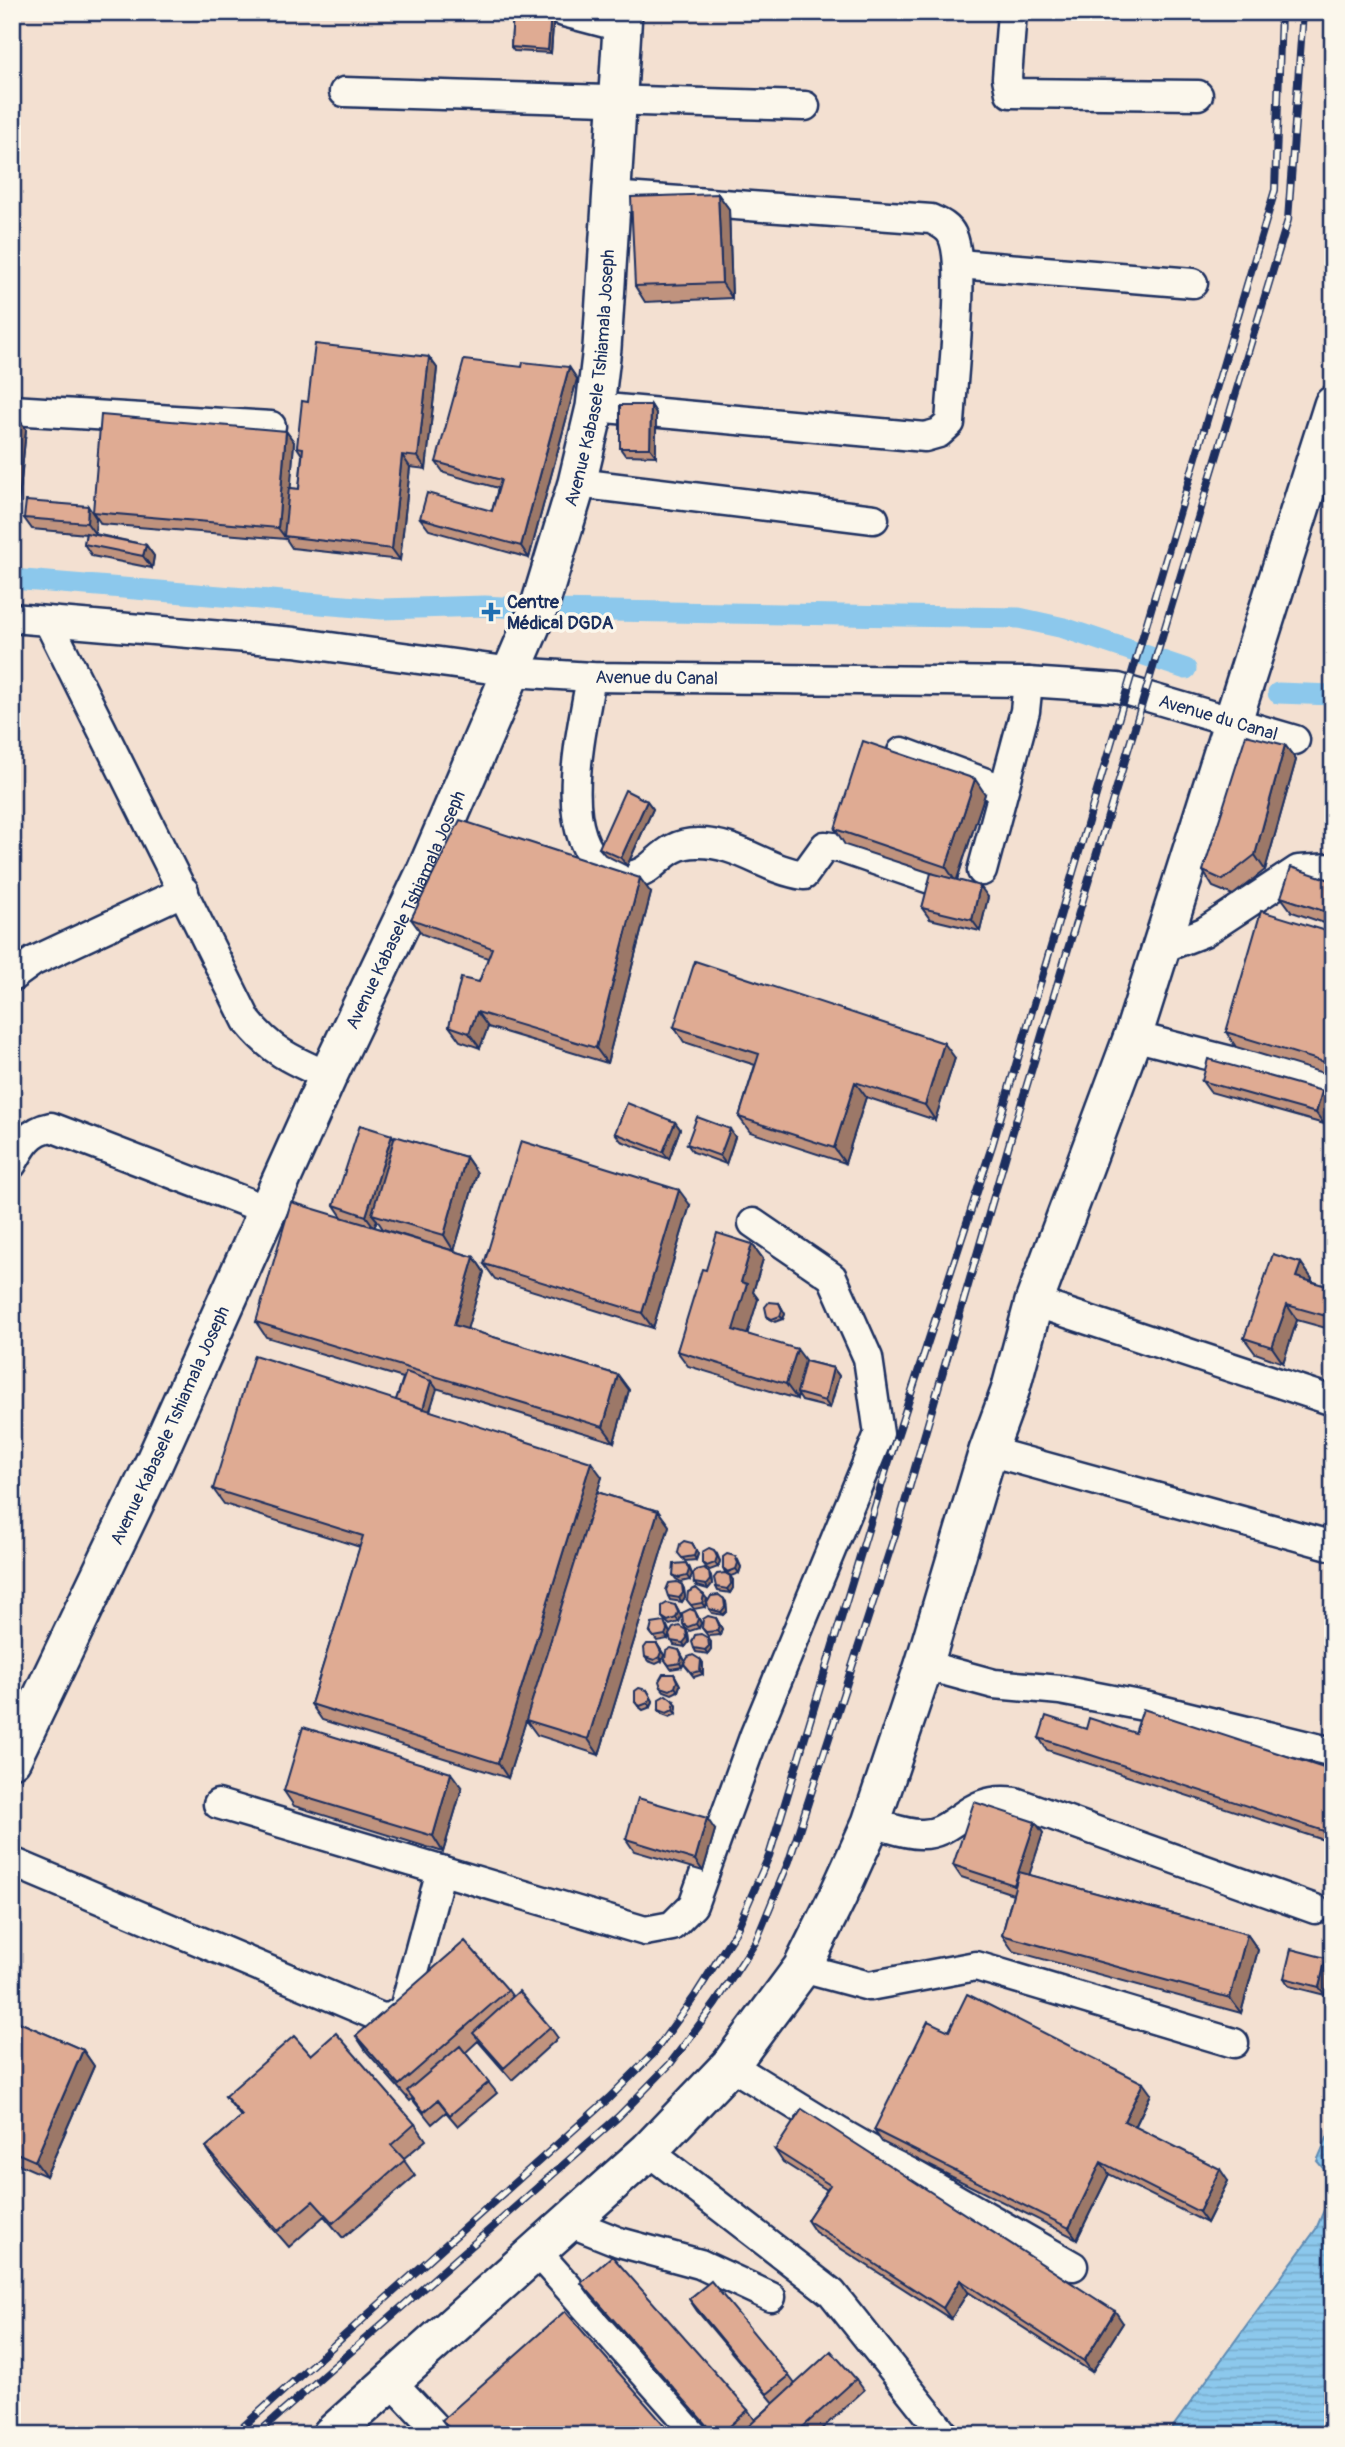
<svg xmlns="http://www.w3.org/2000/svg" width="1345" height="2447" font-family="Pangolin,sans-serif">
  <style>
    .water { fill: url(#water-rules); stroke: #5f8bb3; stroke-width: 2 }
    .lines { fill: none; stroke-linecap: round; stroke-linejoin: round }
    .canal { stroke: #8cc8ec; stroke-width: 21 }
    .minor-casing { stroke: #1b2f5e; stroke-width: 33 }
    .major-casing { stroke: #1b2f5e; stroke-width: 42 }
    .minor { stroke: #fbf7ec; stroke-width: 28 }
    .major { stroke: #fbf7ec; stroke-width: 37 }
    .rail-casing { stroke: #1b2f5e; stroke-width: 8 }
    .rail { stroke: #fbf7ec; stroke-width: 5; stroke-dasharray: 16; stroke-linecap: butt }
    .wall { fill: #c0937e; stroke: #1b2f5e; stroke-width: 2 }
    .shaded-wall { fill: #9c7867; stroke: #1b2f5e; stroke-width: 2 }
    .building { fill: #dfab93; stroke: #1b2f5e; stroke-width: 2 }
    .poi-dot { fill: #1f6fb2; stroke: #fbf7ec; stroke-width: 2.5 }
    .labels { text-anchor: middle; dominant-baseline: central; stroke-width: 7; stroke-linejoin: round; paint-order: stroke }
    .street-label { font-size: 18px; fill: #1b2f5e; stroke: #fbf7ec }
    .poi-label { font-size: 18px; font-weight: bold; fill: #1b2f5e; stroke: #fbf7ec; text-anchor: start }
  </style>
  <defs>
    <pattern id="water-rules" width="6" height="5" patternUnits="userSpaceOnUse" patternTransform="scale(1.75)"><rect width="6" height="5" fill="#8cc8ec"/><path d="M0 2.5h6" fill="none" stroke="#78accd"/></pattern>
  </defs>
  <rect width="100%" height="100%" fill="#f3e0d1"/>
  <filter id="ink" filterUnits="userSpaceOnUse"><feTurbulence type="fractalNoise" baseFrequency=".0143" numOctaves="2"/><feDisplacementMap in="SourceGraphic" scale="14" xChannelSelector="R" yChannelSelector="G"/><feConvolveMatrix kernelMatrix="1 2 1 2 8 2 1 2 1" color-interpolation-filters="sRGB"/></filter>
  <g filter="url(#ink)">
    <!-- water -->
    <path class="water" d="M1333,2132V2180L1317,2161L1329,2133Z
      M1333,2189V2435H1167L1316,2229Z"/>
    <g class="lines">
      <!-- canal -->
      <path class="canal" d="M12,579L382,609L485,606L550,610L1019,618L1064,628L1186,669
        M1278,693L1333,695"/>
      <!-- minor casing -->
      <g class="minor-casing">
        <g id="minor">
          <path d="M564,12L621,27"/>
          <path d="M1012,12L1007,78L1010,93L1198,95"/>
          <path d="M344,92L805,106"/>
          <path d="M958,264L1193,283"/>
          <path d="M595,407L925,437L939,433L950,423L951,409C953,373 966,262 952,235C948,226 939,223 931,219L610,196"/>
          <path d="M12,410L271,426"/>
          <path d="M577,483L874,519"/>
          <path id="s1" d="M12,618L294,642L513,672L591,677L1028,682L1118,688L1295,740"/>
          <path d="M49,623L247,1021C272,1052 292,1060 328,1076"/>
          <path d="M591,677C583,728 555,830 603,867C609,872 619,877 627,876C656,875 660,843 697,843C738,842 766,870 804,875L825,846L840,848L936,881"/>
          <path d="M902,752L1002,789"/>
          <path d="M982,871L1025,711L1028,682"/>
          <path d="M1160,949L1204,932L1298,870L1333,868"/>
          <path d="M12,977L34,961L184,891"/>
          <path d="M1133,1036L1333,1087"/>
          <path d="M12,1164C22,1146 29,1131 51,1127L267,1210"/>
          <path d="M1034,1302L1333,1401"/>
          <path d="M988,1451L1333,1546"/>
          <path d="M924,1665L994,1684L1060,1690L1149,1707L1333,1752"/>
          <path d="M218,1804L645,1931L672,1926L693,1905L755,1734L879,1434L868,1358L832,1277L753,1223"/>
          <path d="M871,1823C887,1826 904,1834 920,1834C955,1836 967,1794 1015,1802L1315,1909"/>
          <path d="M12,1862L382,2018L392,2017L404,2009L441,1870"/>
          <path d="M802,1968L869,1986L976,1966L1234,2043"/>
          <path d="M730,2065L839,2132L1073,2266"/>
          <path d="M648,2151L832,2293L945,2435"/>
          <path d="M569,2222L619,2242L700,2264L771,2297"/>
          <path d="M536,2251L699,2435"/>
          <path d="M392,2382L442,2435"/>
        </g>
      </g>
      <!-- major casing -->
      <g class="major-casing">
        <g id="major">
          <path id="s2" d="M12,1759L153,1465L328,1076L425,873L540,605L577,483L595,407L602,348L623,12"/>
          <path d="M331,2435L648,2151L730,2065L802,1968L837,1898L871,1823L924,1665L988,1451L1010,1391L1034,1302L1133,1036L1333,405"/>
        </g>
      </g>
      <!-- minor -->
      <use href="#minor" class="minor"/>
      <!-- major -->
      <use href="#major" class="major"/>
      <!-- rail casing -->
      <g class="rail-casing">
        <path id="rail" d="M234,2435L609,2098L653,2054L695,1996L736,1931L769,1856L887,1467L992,1146L1275,190L1281,12
          M256,2435L618,2117L670,2064L715,2004L756,1941L789,1861L901,1516L1010,1141L1288,220L1303,12"/>
      </g>
      <!-- rail -->
      <use href="#rail" class="rail"/>
    </g>
    <!-- wall -->
    <path class="wall" d="M513,12H554L551,53L514,51L511,47Z
      M718,194L729,209L732,298L645,302L635,286Z
      M429,357L437,368L426,469L410,467L400,560L292,548L286,539L101,524L93,512L286,431L294,442L290,488L299,489L302,455L297,447L308,402Z
      M522,367H569L577,379L529,558L429,530L420,518L492,511L498,488L444,473L436,462Z
      M651,405L656,413V456L625,455L620,448Z
      M12,417L26,429L18,511L12,510Z
      M24,518H96L95,534L146,545L154,556L152,568L92,556L84,544L86,534L32,529Z
      M1285,745L1296,760L1265,870L1233,895L1213,887L1203,871Z
      M985,794L957,880L988,897L980,931L930,919L922,908L934,874L845,845L835,829Z
      M647,801L653,809L627,866L605,855L599,848Z
      M1333,881V926L1292,912L1281,897Z
      M651,893L607,1063L488,1027L480,1048L460,1041L449,1026L479,982L488,958L422,934L411,919Z
      M1333,933V1076L1236,1047L1226,1032Z
      M674,1027L955,1058L935,1120L866,1097L845,1163L750,1132L739,1117L755,1065L684,1042Z
      M1202,1081L1330,1102L1324,1124L1210,1092Z
      M675,1122L680,1129L669,1159L621,1141L615,1133Z
      M392,1135L394,1139L466,1157L477,1173L454,1251L383,1229L377,1220L374,1227L474,1257L484,1272L467,1329L618,1375L629,1390L614,1442L436,1388L430,1411L602,1477L597,1492L658,1511L669,1526L599,1755L537,1735L526,1720L508,1778L322,1720L311,1704L360,1547L224,1504L213,1489L396,1400L403,1378L266,1337L256,1322L342,1217L334,1205Z
      M735,1137L726,1164L693,1152L687,1144Z
      M690,1205L653,1328L495,1279L484,1264Z
      M752,1244L763,1259L753,1292L758,1299L747,1334L805,1361L833,1368L839,1376L830,1408L802,1401L798,1395L797,1399L688,1366L677,1351L706,1270Z
      M1301,1263L1312,1279L1311,1281L1333,1288V1330L1297,1320L1283,1363L1255,1353L1244,1338Z
      M779,1303L785,1314L783,1319L775,1322L769,1319L767,1316Z
      M692,1543L698,1554L696,1560L685,1561L678,1553Z
      M717,1554L720,1561L718,1567L710,1570L705,1567L702,1563Z
      M738,1560L741,1567L739,1573L731,1576L725,1572L723,1568Z
      M689,1566L692,1574L690,1580L681,1582L676,1579L673,1575Z
      M711,1576L712,1584L708,1589L697,1586L694,1583Z
      M730,1576L733,1580V1588L730,1593L718,1591L716,1587Z
      M682,1585L684,1589L685,1597L682,1602L670,1600L668,1596Z
      M707,1599L705,1607L694,1609L687,1600Z
      M726,1602L727,1611L723,1615L712,1613L709,1609Z
      M675,1605L681,1616L679,1622L670,1625L665,1621L662,1617Z
      M697,1615L701,1623L699,1628L690,1631L685,1628L683,1624Z
      M716,1618L722,1629L720,1635L708,1636L702,1628Z
      M667,1626L670,1633L686,1630L688,1634L689,1642L685,1647L674,1645L669,1635L668,1639L657,1641L650,1632Z
      M708,1638L711,1642V1650L708,1654L696,1652L694,1648Z
      M657,1644L664,1655L662,1661L656,1664L648,1661L645,1657Z
      M679,1650L685,1661L682,1667L671,1669L665,1660Z
      M701,1660L703,1663V1674L694,1677L684,1664Z
      M674,1674L680,1685L678,1691L672,1694L664,1691L661,1687Z
      M647,1690L653,1701L651,1707L643,1710L638,1706L635,1702Z
      M675,1702L677,1706L676,1714L670,1717L662,1714L659,1710Z
      M1086,1729L1135,1733L1333,1771V1843L1047,1750L1039,1738Z
      M462,1788L443,1852L294,1806L284,1791Z
      M1035,1822L1043,1833L1029,1875L1247,1934L1258,1950L1241,2013L1013,1951L1002,1935L1013,1894L961,1877L953,1865Z
      M715,1830L703,1871L634,1851L626,1839Z
      M1326,1958L1332,1966L1325,1995L1289,1986L1284,1978Z
      M508,1990L513,1997L550,2027L558,2038L512,2080L478,2041L465,2053L497,2093L458,2126L446,2112L432,2124L412,2099L410,2101L366,2051L356,2036Z
      M1333,2000V2032L1330,2031L1324,2023Z
      M12,2019L83,2050L94,2066L46,2176L12,2161Z
      M949,2031L1151,2094L1135,2127L1228,2181L1207,2223L1109,2174L1077,2239L882,2142L874,2130Z
      M311,2055L415,2124L426,2140L403,2159L415,2176L343,2238L324,2216L289,2247L216,2163L206,2147L241,2117L225,2096Z
      M775,2150L1123,2323L1092,2372L968,2292L951,2319L815,2232L807,2220L827,2190L783,2162Z
      M581,2283L748,2410L755,2420L774,2403L697,2311L689,2299L789,2376L795,2384L856,2379L864,2390L815,2435H713L592,2298Z
      M442,2420L673,2435H453Z"/>
    <!-- shaded-wall -->
    <path class="shaded-wall" d="M551,12H554L551,53L548,50Z
      M718,194L729,209L732,298L722,283Z
      M429,357L437,368L426,469L418,457Z
      M569,367L577,379L529,558L521,546Z
      M651,405L656,413V456L650,448Z
      M18,418L26,429L18,511L12,502V474Z
      M286,431L294,442L287,537L284,536L278,528Z
      M402,455L410,467L400,560L392,549Z
      M88,506L96,518L95,534L87,523Z
      M146,545L154,556L152,568L143,556Z
      M1285,745L1296,760L1265,870L1255,855Z
      M975,779L985,794L956,882L946,867Z
      M647,801L653,809L627,866L621,858Z
      M640,878L651,893L607,1063L596,1048Z
      M980,886L988,897L980,931L972,920Z
      M477,1012L488,1027L480,1048L469,1033Z
      M1333,1033V1073L1324,1062Z
      M944,1043L955,1058L935,1120L925,1105Z
      M855,1082L866,1097L845,1163L834,1148Z
      M1322,1091L1330,1102L1324,1124L1316,1113Z
      M675,1122L680,1129L669,1159L663,1152Z
      M730,1129L735,1137L726,1164L720,1156Z
      M392,1135L400,1147L372,1214L377,1220L374,1227L366,1216Z
      M466,1157L477,1173L454,1251L444,1235Z
      M679,1190L690,1205L653,1328L642,1313Z
      M752,1244L763,1259L753,1292L758,1299L744,1345L733,1330L741,1282Z
      M474,1257L484,1272L464,1340L454,1325Z
      M1301,1263L1312,1279L1307,1293L1296,1277Z
      M779,1303L785,1314L783,1319L780,1316Z
      M1287,1305L1297,1320L1283,1363L1272,1347Z
      M797,1349L808,1364L797,1393L798,1395L797,1399L786,1384Z
      M833,1368L839,1376L830,1408L825,1401Z
      M618,1375L629,1390L614,1442L603,1427Z
      M431,1381L437,1389L426,1422L421,1414Z
      M591,1462L602,1477L508,1778L498,1763Z
      M658,1511L669,1526L599,1755L588,1739Z
      M692,1543L698,1554L696,1560L694,1556Z
      M714,1550L720,1561L718,1567L715,1563Z
      M735,1556L741,1567L739,1573L736,1569Z
      M686,1563L692,1574L690,1580L687,1576Z
      M709,1572L711,1576L712,1584L708,1589L706,1585Z
      M730,1576L733,1580V1588L730,1593L727,1589Z
      M682,1585L684,1589L685,1597L682,1602L679,1598Z
      M704,1595L707,1599L705,1607L702,1603Z
      M724,1599L726,1602L727,1611L723,1615L721,1612Z
      M675,1605L681,1616L679,1622L676,1618Z
      M695,1611L701,1623L699,1628L696,1624Z
      M716,1618L722,1629L720,1635L717,1631Z
      M664,1622L670,1633L668,1639L665,1635Z
      M686,1630L688,1634L689,1642L685,1647L683,1643Z
      M708,1638L711,1642V1650L708,1654L705,1650Z
      M657,1644L664,1655L662,1661L659,1657Z
      M679,1650L685,1661L682,1667L680,1663Z
      M701,1660L703,1663V1674L700,1671Z
      M674,1674L680,1685L678,1691L675,1687Z
      M647,1690L653,1701L651,1707L648,1703Z
      M675,1702L677,1706L676,1714L673,1710Z
      M451,1773L462,1788L443,1852L433,1836Z
      M707,1818L715,1830L703,1871L695,1860Z
      M1035,1822L1043,1833L1022,1897L1014,1885Z
      M1247,1934L1258,1950L1241,2013L1230,1998Z
      M1326,1958L1332,1966L1325,1995L1319,1987Z
      M83,2050L94,2066L46,2176L35,2161Z
      M1143,2083L1151,2094L1132,2133L1124,2121Z
      M1101,2162L1109,2174L1077,2239L1069,2228Z
      M1220,2169L1228,2181L1207,2223L1199,2212Z
      M960,2280L968,2292L951,2319L943,2308Z
      M1115,2311L1123,2323L1092,2372L1084,2361Z"/>
    <!-- building -->
    <path class="building" d="M513,12H551L548,50L511,47Z
      M718,194L722,283L635,286L631,197Z
      M315,344L429,357L418,457L402,455L392,549L284,536L289,488L299,489L303,448L297,447L302,401L308,402Z
      M464,360L522,367L523,362L569,367L521,546L420,518L427,493L492,511L501,480L436,462Z
      M620,405H651L650,448H620Z
      M101,415L286,431L278,528L93,512Z
      M12,417L18,418L12,474Z
      M26,501L88,506L87,523L24,518Z
      M86,533L146,545L143,556L84,544Z
      M1246,735L1285,745L1255,855L1223,880L1203,871Z
      M863,741L975,779L946,867L835,829Z
      M625,790L647,801L621,858L599,848Z
      M460,820L640,878L596,1048L477,1012L469,1033L449,1026L461,978L479,982L492,948L411,919Z
      M1291,867L1333,881V914L1281,897Z
      M931,873L980,886L972,920L922,908Z
      M1261,911L1333,933V1033L1324,1062L1226,1032Z
      M695,961L944,1043L925,1105L855,1082L834,1148L739,1117L759,1054L674,1027Z
      M1208,1059L1322,1091L1316,1113L1202,1081Z
      M627,1103L675,1122L663,1152L615,1133Z
      M697,1117L730,1129L720,1156L687,1144Z
      M360,1125L392,1135L366,1216L334,1205Z
      M395,1136L466,1157L444,1235L372,1214Z
      M521,1141L679,1190L642,1313L484,1264Z
      M291,1202L474,1257L454,1325L618,1375L603,1427L256,1322Z
      M717,1233L752,1244L741,1282L747,1284L733,1330L797,1349L786,1384L677,1351L702,1269L706,1270Z
      M1273,1254L1301,1263L1296,1277L1333,1288V1318L1287,1305L1272,1347L1244,1338Z
      M769,1302L779,1303L782,1310L780,1316L772,1319L767,1316L765,1307Z
      M254,1355L591,1462L498,1763L311,1704L363,1536L213,1489Z
      M805,1361L833,1368L825,1401L797,1393Z
      M406,1372L431,1381L423,1409L396,1400Z
      M597,1492L658,1511L588,1739L526,1720Z
      M684,1541L692,1543L696,1550L694,1556L682,1558L678,1553L680,1544Z
      M709,1548L714,1550L717,1557L715,1563L707,1566L702,1563V1552Z
      M727,1554L735,1556L738,1563L736,1569L728,1572L723,1568V1557Z
      M686,1563L689,1570L687,1576L679,1578L673,1575L674,1564Z
      M704,1568L709,1572L710,1580L706,1585L694,1583L693,1574L696,1570Z
      M725,1573L730,1576L731,1584L727,1589L716,1587L714,1578L717,1574Z
      M677,1582L682,1585L683,1593L679,1598L668,1596L666,1590L669,1583Z
      M696,1588L704,1595L702,1603L691,1605L687,1600L688,1592Z
      M719,1595L724,1599L725,1607L721,1612L709,1609L707,1603L711,1596Z
      M667,1603L675,1605L678,1612L676,1618L668,1621L662,1617V1606Z
      M690,1609L695,1611L698,1619L696,1624L688,1627L683,1624L682,1613Z
      M708,1616L716,1618L719,1625L717,1631L706,1632L702,1628L703,1619Z
      M664,1622L667,1630L665,1635L654,1637L650,1632L652,1624Z
      M679,1626L686,1630L687,1638L683,1643L671,1641L669,1635L673,1628Z
      M701,1634L708,1638L709,1646L705,1650L694,1648L692,1642L695,1635Z
      M647,1644H657L661,1652L659,1657L654,1660L645,1657L644,1648Z
      M671,1648L679,1650L682,1657L680,1663L669,1665L665,1660L666,1651Z
      M693,1655L701,1660L700,1671L692,1673L684,1664L688,1657Z
      M663,1674H674L677,1681L675,1687L670,1690L661,1687L659,1681Z
      M639,1688L647,1690L651,1697L648,1703L640,1706L635,1702V1691Z
      M666,1695L675,1702L673,1710L667,1713L659,1710V1699Z
      M1143,1709L1333,1771V1834L1039,1738L1046,1716L1086,1729L1089,1718L1135,1733Z
      M303,1727L451,1773L433,1836L284,1791Z
      M638,1798L707,1818L695,1860L626,1839Z
      M974,1802L1035,1822L1014,1885L953,1865Z
      M1019,1872L1247,1934L1230,1998L1002,1935Z
      M465,1941L508,1990L399,2085L356,2036Z
      M1291,1949L1326,1958L1319,1987L1284,1978Z
      M519,1991L550,2027L504,2068L473,2033Z
      M967,1994L1143,2083L1124,2121L1220,2169L1199,2212L1101,2162L1069,2228L874,2130L928,2021L949,2031Z
      M1331,1999L1333,2000V2026L1324,2023Z
      M12,2019L83,2050L35,2161L12,2151Z
      M336,2033L415,2124L391,2145L405,2160L333,2223L313,2201L278,2231L206,2147L242,2116L225,2096L294,2036L311,2055Z
      M460,2046L489,2082L450,2115L438,2100L424,2112L407,2091Z
      M802,2109L1115,2311L1084,2361L960,2280L943,2308L807,2220L830,2185L775,2150Z
      M612,2256L748,2410L720,2435H715L581,2283Z
      M711,2281L789,2376L767,2394L689,2299Z
      M565,2311L673,2435H468L464,2430L458,2435H455L442,2420Z
      M831,2351L856,2379L794,2435H739Z"/>
  </g>
  <!-- markers -->
  <path class="poi-dot" d="M487.5 601.5h7v7h7v7h-7v7h-7v-7h-7v-7h7z"/>
  <g class="labels">
    <!-- street labels -->
    <g class="street-label">
      <text stroke="none"><textPath href="#s2" startOffset="1503">Avenue Kabasele Tshiamala Joseph</textPath></text>
      <text stroke="none"><textPath href="#s1" startOffset="648">Avenue du Canal</textPath></text>
      <text stroke="none"><textPath href="#s1" startOffset="1214">Avenue du Canal</textPath></text>
      <text stroke="none"><textPath href="#s2" startOffset="936">Avenue Kabasele Tshiamala Joseph</textPath></text>
      <text stroke="none"><textPath href="#s2" startOffset="369">Avenue Kabasele Tshiamala Joseph</textPath></text>
    </g>
    <!-- poi labels -->
    <g class="poi-label">
      <text x="507" y="602">Centre<tspan x="507" dy="21">Médical DGDA</tspan></text>
    </g>
  </g>
  <!-- margin -->
  <rect width="1345" height="2447" fill="none" stroke="#fbf7ec" stroke-width="42"/>
  <rect x="21" y="21" width="1303" height="2405" fill="none" stroke="#1b2f5e" stroke-width="2.5" filter="url(#ink)"/>
</svg>
